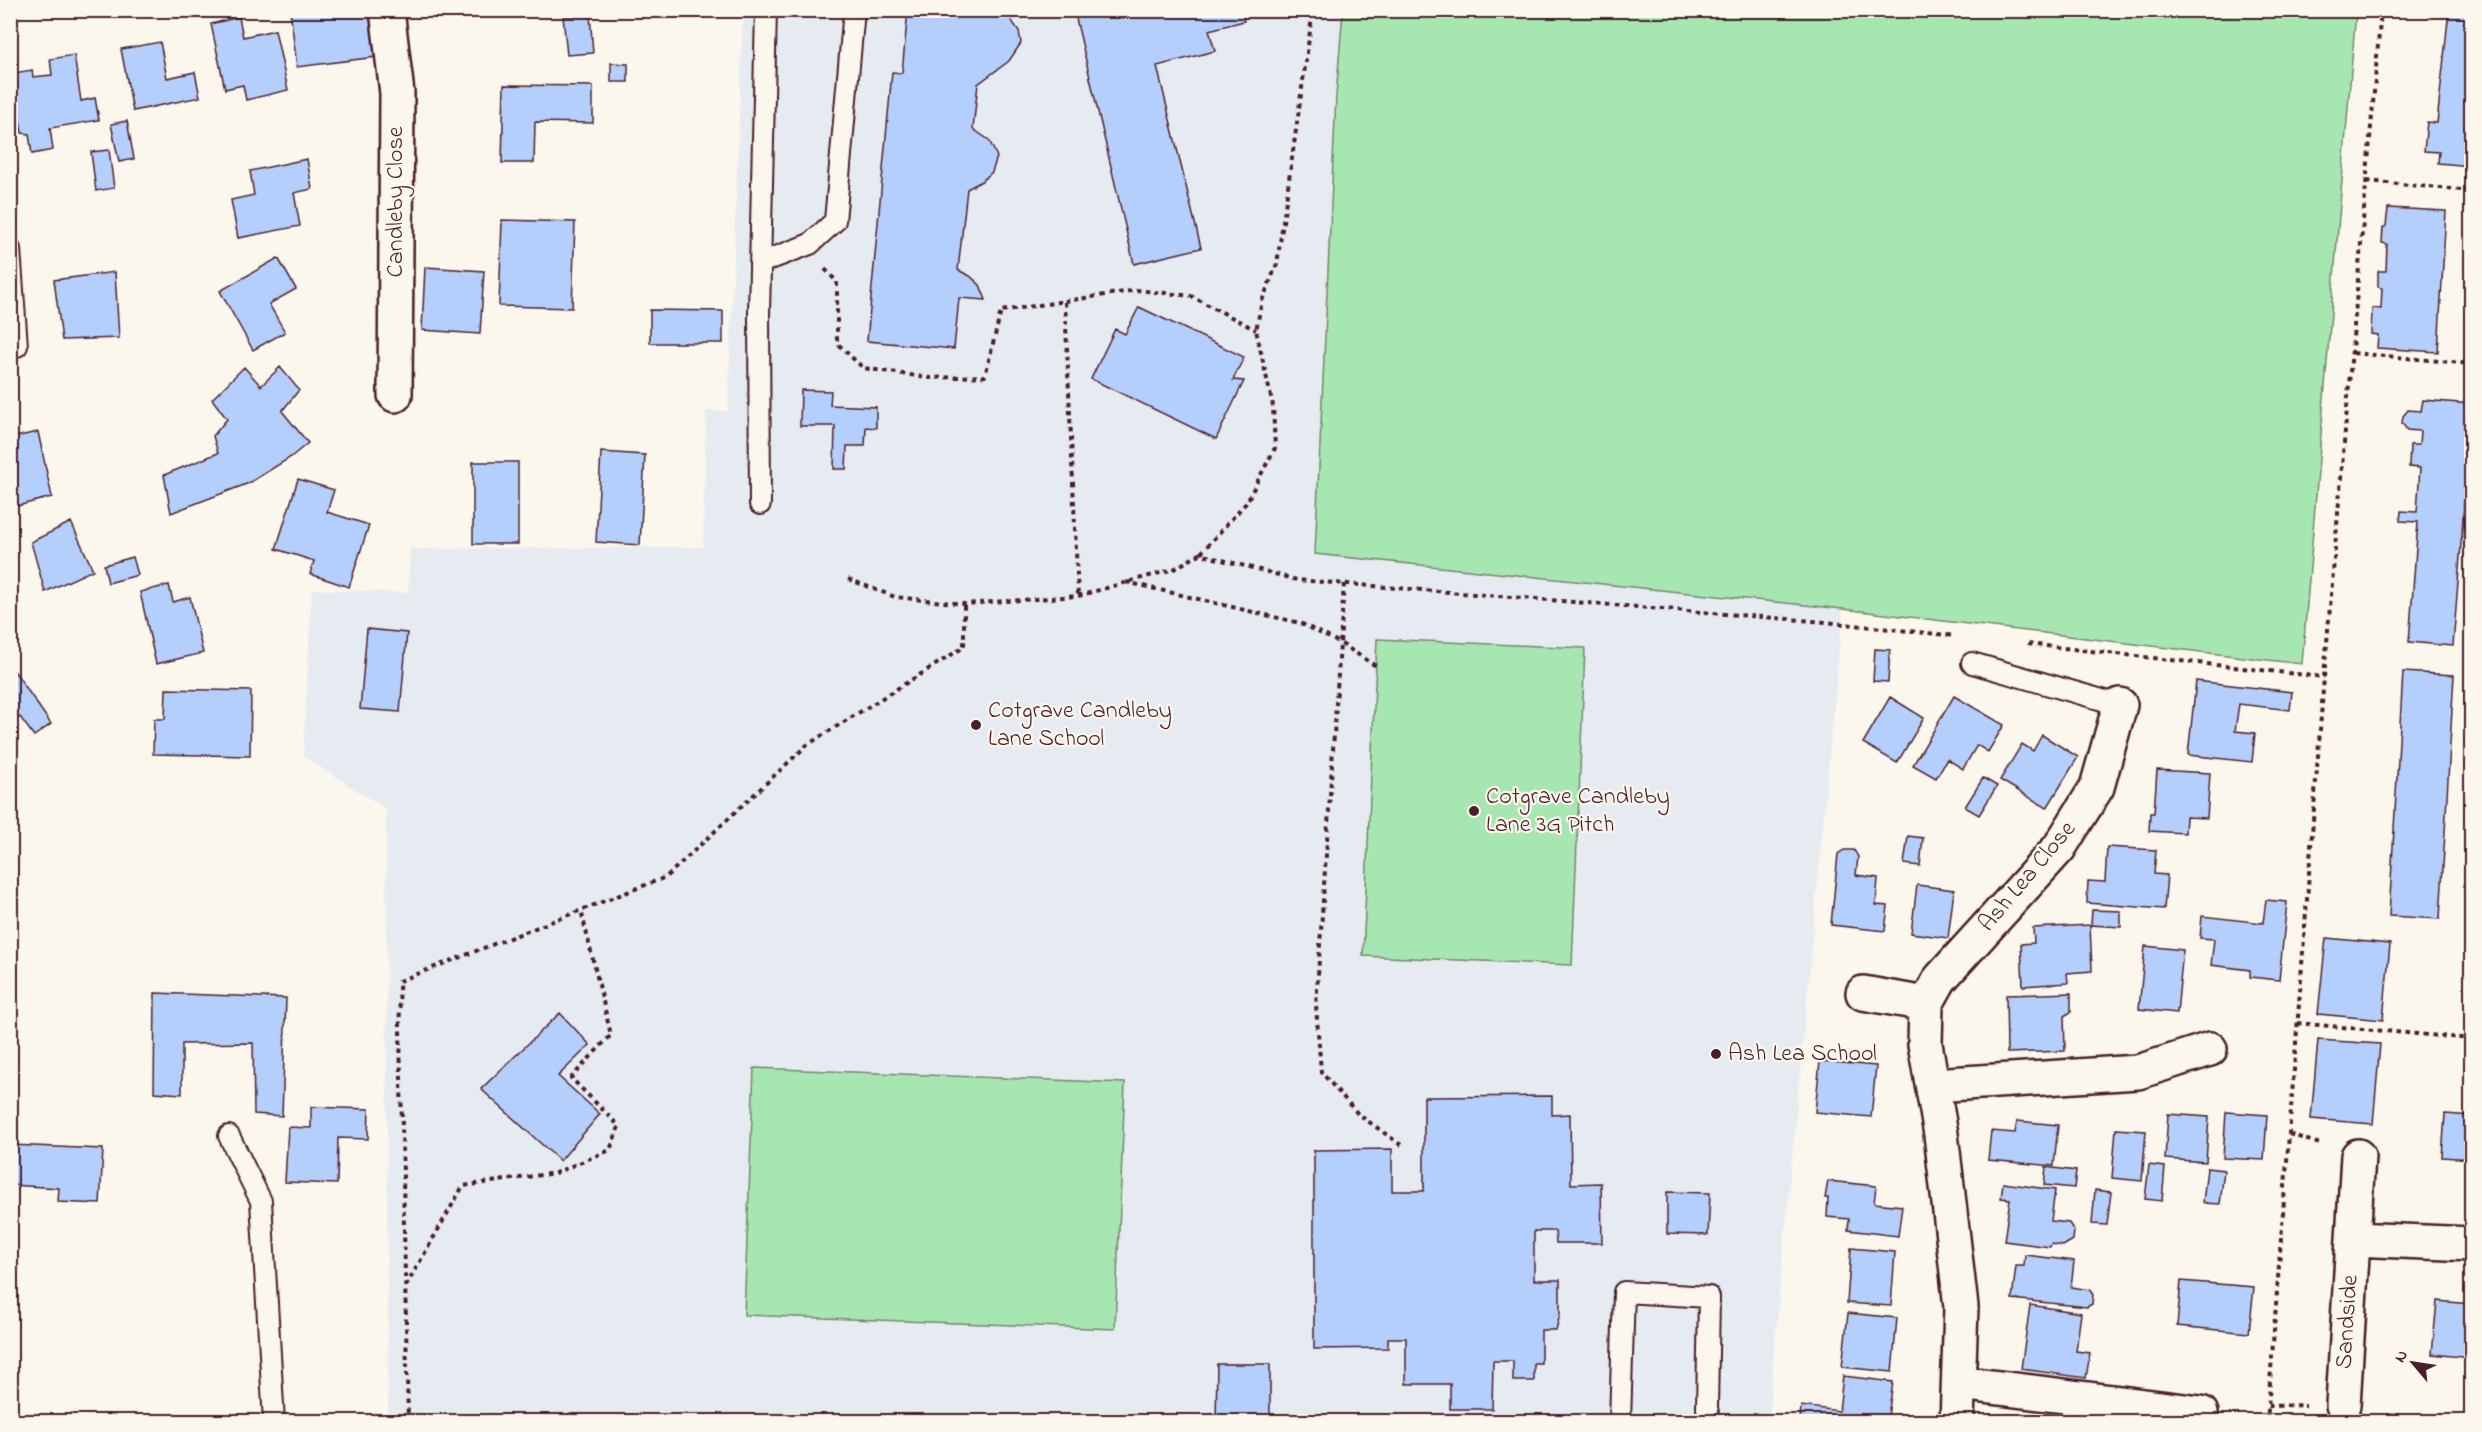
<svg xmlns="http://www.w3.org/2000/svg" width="2482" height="1432" font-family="'Indie Flower',sans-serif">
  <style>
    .built { fill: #e6ebf1 }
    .green { fill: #a6e7b1; stroke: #78836e; stroke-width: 1.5 }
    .building { fill: #b5cffd; stroke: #4a1f2b; stroke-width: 1.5 }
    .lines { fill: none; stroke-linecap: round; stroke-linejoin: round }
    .lane-casing { stroke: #4a1f2b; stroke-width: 24 }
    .street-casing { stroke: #4a1f2b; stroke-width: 38 }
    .path { stroke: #4a1f2b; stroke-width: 4; stroke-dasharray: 4.5 4.5; stroke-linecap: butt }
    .lane { stroke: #fbf7ec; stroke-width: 20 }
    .street { stroke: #fbf7ec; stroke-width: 33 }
    .poi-dot { fill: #4a1f2b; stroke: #fbf7ec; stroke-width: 2 }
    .labels { text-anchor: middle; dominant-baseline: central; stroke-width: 4.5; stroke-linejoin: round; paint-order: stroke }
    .street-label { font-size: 24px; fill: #4a1f2b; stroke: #fbf7ec }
    .poi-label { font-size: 24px; fill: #4a1f2b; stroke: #fbf7ec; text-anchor: start }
  </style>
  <rect width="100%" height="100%" fill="#fbf7ec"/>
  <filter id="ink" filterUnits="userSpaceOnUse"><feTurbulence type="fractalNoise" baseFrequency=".0167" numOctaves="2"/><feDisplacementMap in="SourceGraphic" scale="12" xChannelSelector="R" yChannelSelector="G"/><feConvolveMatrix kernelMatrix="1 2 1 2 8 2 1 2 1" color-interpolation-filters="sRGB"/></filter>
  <g filter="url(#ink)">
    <!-- built -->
    <path class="built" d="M743,11H1343L1336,96L1315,554L1843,609L1771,1385L1770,1421H388L386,809L303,756L312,589L408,593L410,549L703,547L706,411H728Z"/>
    <!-- green -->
    <path class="green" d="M1343,11H2356L2302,664L1843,609L1315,554L1336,96Z
      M1377,639L1585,648L1572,965L1363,956Z
      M754,1068L1125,1083L1115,1329L744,1315Z"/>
    <!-- building -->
    <path class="building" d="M290,10H379L384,56L297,67Z
      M908,10H995L1009,17L1019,31L1021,43L1009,61L978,84L973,129L989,140L997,157L992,172L982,181L967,189L958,270L970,276L980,285L986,300L959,298L954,349L867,341L892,72L902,73Z
      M1074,10H1242L1244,21L1209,30L1215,51L1157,66L1201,248L1134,264Z
      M2449,10H2472V166L2438,163L2439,152L2424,151L2427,122L2437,123Z
      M590,15L593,53L567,55L563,17Z
      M239,17L243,37L275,30L288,90L246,100L243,85L225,89L211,24Z
      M160,42L167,78L195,72L200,97L133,111L121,49Z
      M74,55L81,101L95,98L99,120L50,128L53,150L32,154L29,134L22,133L13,73L32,70L33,77L52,75L50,59Z
      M611,63L628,64V82H611Z
      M504,85L593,86V123L535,122L534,163H502Z
      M127,121L134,159L119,162L111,124Z
      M109,150L114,188L96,191L91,152Z
      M307,159L312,189L294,193L300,226L238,238L231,200L254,195L250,171Z
      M2388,208L2446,211L2438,352L2377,348L2378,335L2371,334L2372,308L2381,309L2382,288L2378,287V271H2386L2387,244L2382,243L2383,228L2386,226Z
      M502,220L575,222L572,308L499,306Z
      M278,258L296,289L269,304L285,332L253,350L220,291Z
      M425,267L484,271L480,334L422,330Z
      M115,272L119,338L62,340L54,280Z
      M1139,307L1244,357L1233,380L1244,381L1216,439L1091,379L1115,329L1125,334Z
      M650,310L723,311V343H650Z
      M244,367L261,386L280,367L299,390L282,411L308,443L291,457L249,483L171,513L164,475L218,453L213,436L227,419L212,399Z
      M801,390L831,391L830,405L876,407V428L866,427L865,446H847L846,469H834L835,426H800Z
      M2423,400L2472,404L2453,646L2409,642L2418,522L2400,521L2401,511L2417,512L2420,468L2409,467L2410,445H2419L2420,431L2407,430L2402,423L2403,416L2408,410L2421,411Z
      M38,432L52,497L17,506L10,478V438Z
      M601,452L645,455L640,545L596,542Z
      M473,462H518V544H473Z
      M298,479L334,490L327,512L369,525L349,587L310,574L314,561L276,549Z
      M71,522L93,570L45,592L31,542Z
      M133,557L138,575L108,583L104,565Z
      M169,585L173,602L190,597L203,653L156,664L140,592Z
      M367,629L407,633L400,712L360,709Z
      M1875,649L1890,650L1888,682L1873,681Z
      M15,672L51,724L34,736L20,717L10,724V675Z
      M2403,672L2454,675L2440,919L2389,916Z
      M2196,681L2292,692L2290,710L2239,704L2235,731L2255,733L2252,762L2188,755Z
      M166,689L251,691L250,756L153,754L154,719H165Z
      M1954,696L2004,725L1988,752L1977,745L1963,769L1947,759L1936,778L1913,765Z
      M1890,697L1924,718L1897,763L1863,743Z
      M2042,735L2078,757L2047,808L2000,780L2022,744L2033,751Z
      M2157,770L2210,773L2207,818L2186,817L2185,833L2149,831L2150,813H2154Z
      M1983,778L1997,786L1979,815L1965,807Z
      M1908,836L1923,838L1920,866L1904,864Z
      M2107,847L2156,850L2154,874L2167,875L2164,909L2087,903L2088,881L2105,882Z
      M1844,850H1854L1858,857L1856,875L1878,878L1876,905L1888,906L1885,931L1831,925L1838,854Z
      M1917,885L1954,890L1948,938L1911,933Z
      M2266,900L2287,902L2279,980L2250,977V970L2211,965L2214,939L2200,938L2202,916L2263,923Z
      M2092,910L2121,911V927L2091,925Z
      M2090,925L2092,971L2067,973L2068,983L2023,986L2021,944L2034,943L2033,928Z
      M2326,938L2390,944L2383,1020L2318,1014Z
      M2145,946L2183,950L2177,1013L2139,1009Z
      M155,993L286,998L282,1116L254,1114L253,1043L182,1044V1094L154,1092Z
      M2071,993V1012L2064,1016L2065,1051L2007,1053L2006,995Z
      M560,1013L590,1045L558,1076L600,1114L560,1161L481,1089Z
      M2318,1040L2380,1044L2373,1124L2311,1119Z
      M1820,1061L1876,1066L1871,1117L1815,1112Z
      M1552,1096V1115L1570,1114L1571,1184L1601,1183L1602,1243H1556L1555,1231H1534V1280H1560V1314L1556,1330H1541V1363H1534V1381H1513V1361H1493L1492,1409H1450V1384H1406V1338H1388V1348L1314,1349V1150L1392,1149V1191H1424V1097Z
      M311,1107L369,1109L368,1139L338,1138L337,1184L285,1182L288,1127L311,1128Z
      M2226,1112L2267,1115L2264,1160L2223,1158Z
      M2168,1114L2209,1117L2206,1162L2165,1159Z
      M2445,1114L2472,1116V1159L2442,1157Z
      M2017,1121L2058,1125L2054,1166L1988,1160L1991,1131L2015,1133Z
      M2116,1129L2146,1131L2142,1181L2112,1178Z
      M10,1145L103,1149L100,1204L58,1202L59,1188L10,1185Z
      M2149,1165L2165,1167L2162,1201L2145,1199Z
      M2046,1167L2076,1171L2074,1188L2044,1185Z
      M2207,1168L2224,1170L2220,1204L2203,1203Z
      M1828,1181L1876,1186L1874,1203L1902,1206L1898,1236L1848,1230L1849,1219L1827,1217L1828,1198H1825Z
      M2003,1183L2055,1190L2051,1221L2069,1223L2074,1231L2073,1240L2063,1246L2051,1244L2050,1247L2004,1241L2010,1199L2001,1198Z
      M2095,1190L2111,1192L2107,1225L2092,1224Z
      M1667,1192L1710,1193L1708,1235L1667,1234Z
      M1851,1248L1895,1252L1891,1306L1847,1303Z
      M2025,1255L2074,1261L2071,1287L2090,1290L2093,1295L2092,1304L2087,1307L2012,1299L2016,1266H2024Z
      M2181,1281L2254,1287L2249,1333L2177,1326Z
      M2437,1301L2472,1304V1358L2432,1354Z
      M2030,1305L2081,1313L2076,1351L2090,1353L2086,1378L2021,1369Z
      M1848,1313L1897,1318L1892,1372L1842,1367Z
      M1217,1364H1270V1422H1216Z
      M1843,1376L1893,1382L1888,1416L1883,1415V1422L1800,1420L1801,1406L1839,1411Z"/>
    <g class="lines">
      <!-- lane casing -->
      <g class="lane-casing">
        <path id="lane" d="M10,249L17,346
          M760,263L810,244L835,221L854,10
          M760,504L759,313L766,10
          M1972,663L2120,705
          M229,1136L261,1201L274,1422
          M1620,1422L1624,1292L1709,1297L1707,1408L1710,1422"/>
      </g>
      <!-- street casing -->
      <g class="street-casing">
        <path id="street" d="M387,10L397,93L395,395
          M1863,993L1926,1004
          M1933,1085L2138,1072L2210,1049
          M2353,1239L2472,1244
          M1959,1383L2201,1413
          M2343,1405L2358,1156
          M1957,1422L1961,1307L1941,1134L1925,1044L1926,1004L1940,979L2059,848L2097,787L2120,705"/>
      </g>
      <!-- path -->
      <path class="path" d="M2367,181L2472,191
        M825,269L837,282V343L863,368L930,378L985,376L1001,311L1137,290L1191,296L1256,330
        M1065,302L1078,596
        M2353,353L2472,364
        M1201,553L1246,503L1275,448L1273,406L1256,330L1262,301L1277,264L1313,10
        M848,579L895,597L964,604L1078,596L1174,569L1200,554L1297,580L1826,622L1955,636
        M1126,582L1300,623L1340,643L1376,666
        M1344,584L1316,1005L1321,1072L1358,1114L1404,1147
        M2028,644L2324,677
        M2297,1023L2472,1039
        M2289,1134L2323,1145
        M406,1286L463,1186L555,1173L610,1150L619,1126L571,1078L611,1035L581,910
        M2268,1406L2306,1405
        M408,1422L399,981L666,877L807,745L964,647V604
        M2267,1422L2324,677L2381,10"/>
      <!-- lane -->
      <use href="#lane" class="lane"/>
      <!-- street -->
      <use href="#street" class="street"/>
    </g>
  </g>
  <!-- markers -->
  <g class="poi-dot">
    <circle cx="976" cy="725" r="6"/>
    <circle cx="1474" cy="811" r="6"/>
    <circle cx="1716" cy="1054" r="6"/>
  </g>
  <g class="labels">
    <!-- street labels -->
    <g class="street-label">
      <text transform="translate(396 202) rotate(-90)">Candleby Close</text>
      <text transform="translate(2028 877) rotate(-50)">Ash Lea Close</text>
      <text transform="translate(2348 1322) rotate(-86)">Sandside</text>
    </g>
    <!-- poi labels -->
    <g class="poi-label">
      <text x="988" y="711">Cotgrave Candleby<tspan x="988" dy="28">Lane School</tspan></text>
      <text x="1486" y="797">Cotgrave Candleby<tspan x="1486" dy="28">Lane 3G Pitch</tspan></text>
      <text x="1728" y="1054">Ash Lea School</text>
    </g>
  </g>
  <!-- margin -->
  <rect width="2482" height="1432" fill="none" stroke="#fbf7ec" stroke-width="36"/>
  <rect x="18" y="18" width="2446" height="1396" fill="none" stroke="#4a1f2b" stroke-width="2" filter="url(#ink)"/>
  <!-- north arrow -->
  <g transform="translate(2413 1363) rotate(299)" stroke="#fbf7ec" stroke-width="4.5" paint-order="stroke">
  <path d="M0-4.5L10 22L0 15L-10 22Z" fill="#4a1f2b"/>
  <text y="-9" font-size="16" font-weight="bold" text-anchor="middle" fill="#4a1f2b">N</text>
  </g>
</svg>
